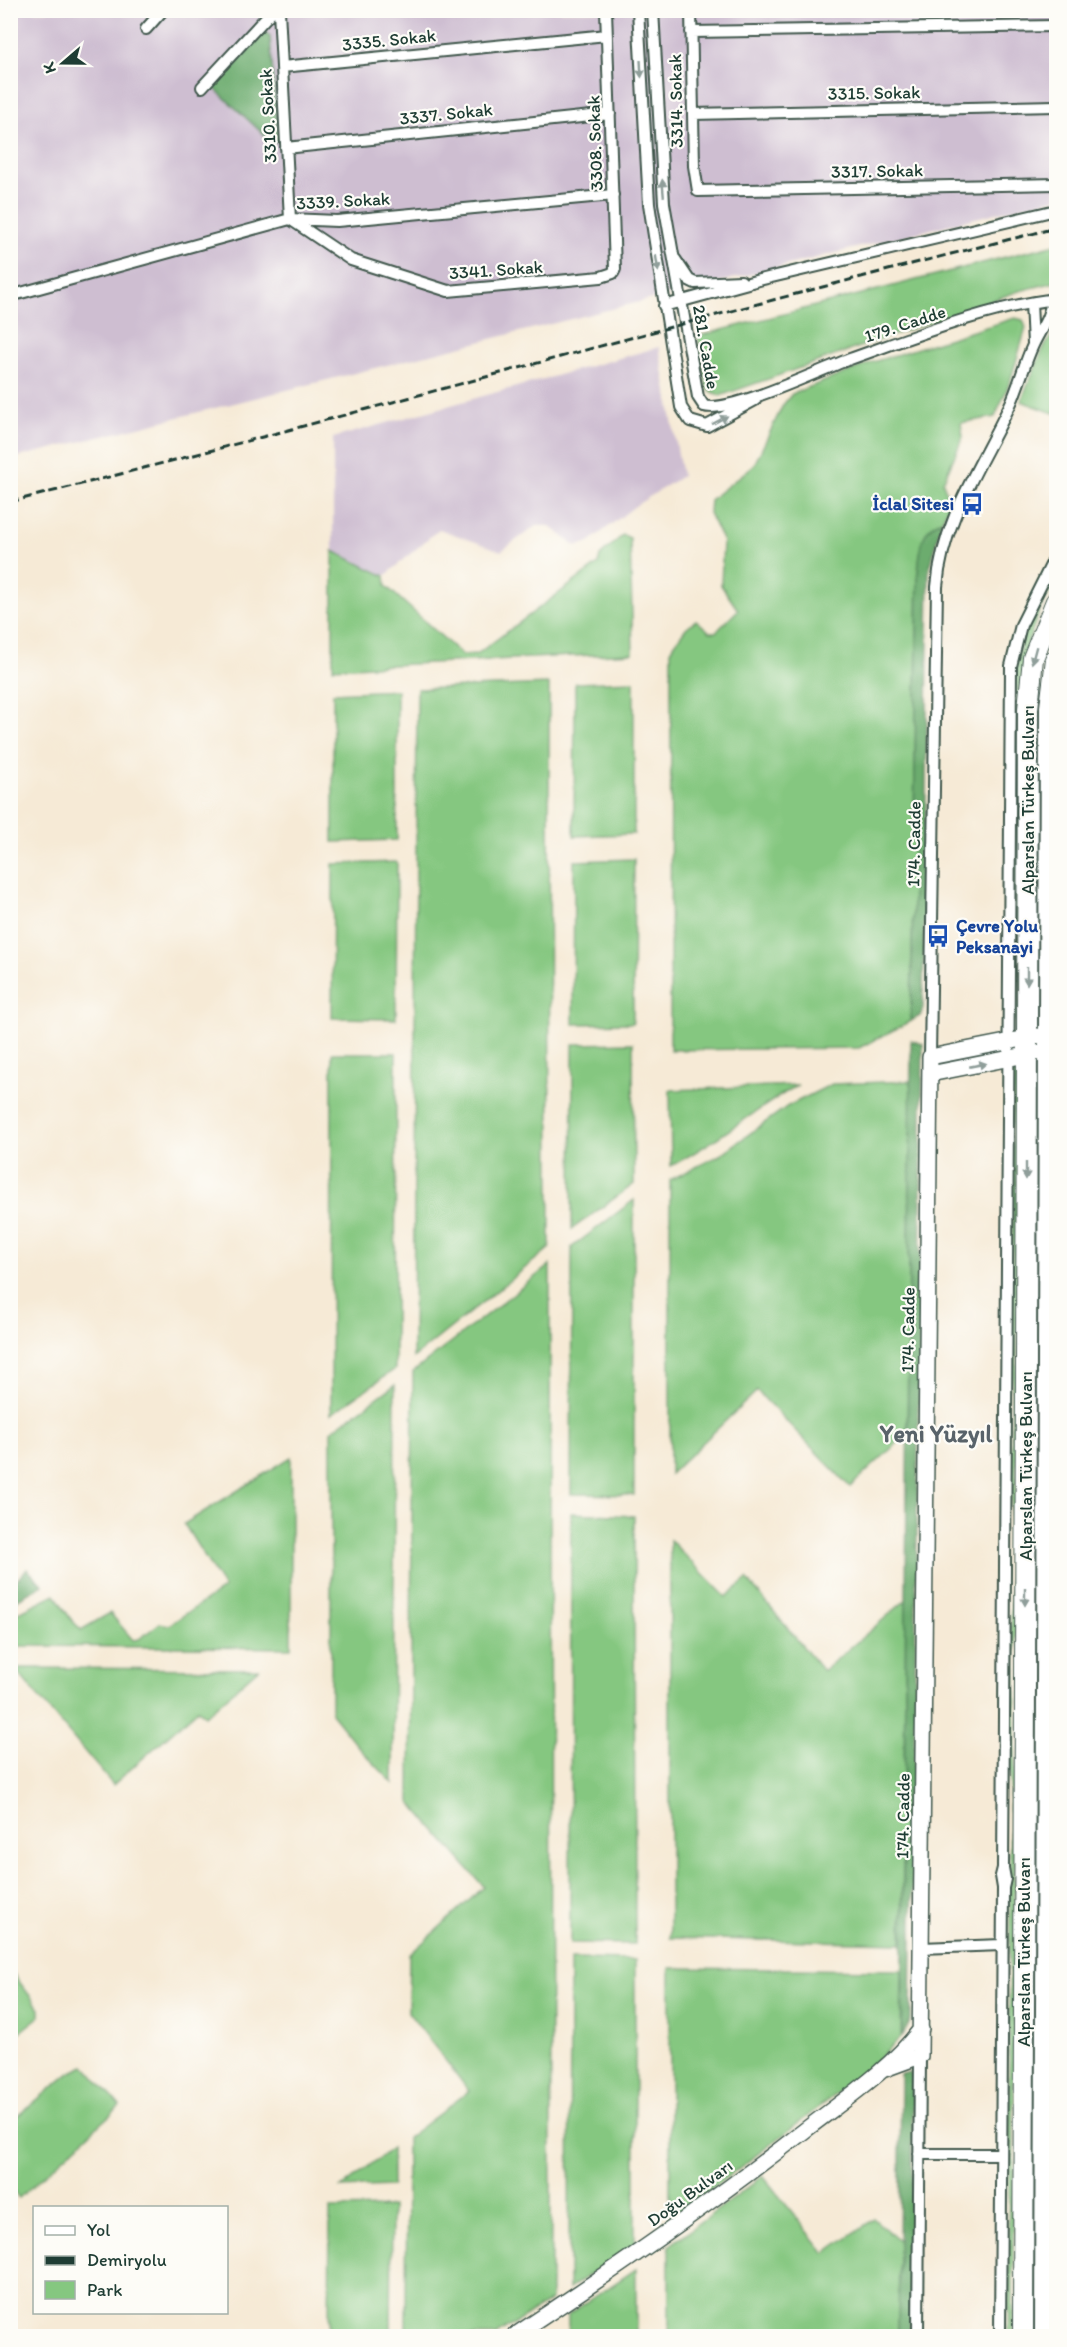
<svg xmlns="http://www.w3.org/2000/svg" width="1067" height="2347" font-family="Itim,sans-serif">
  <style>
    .industrial { fill: #cebed1 }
    .green { fill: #85c780; stroke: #52825a; stroke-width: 1.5 }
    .forest { fill: #6cac6e; stroke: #467451; stroke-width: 1.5 }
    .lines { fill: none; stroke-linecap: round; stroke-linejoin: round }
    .street-casing { stroke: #3f574c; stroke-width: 14 }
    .secondary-casing { stroke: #3f574c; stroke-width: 18 }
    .highway-casing { stroke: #3f574c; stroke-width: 22 }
    .street { stroke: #fff; stroke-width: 10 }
    .secondary { stroke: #fff; stroke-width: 15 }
    .highway { stroke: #fff; stroke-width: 20 }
    .rail { stroke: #1f3d34; stroke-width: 3; stroke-dasharray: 9 4.5; stroke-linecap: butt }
    .oneway { fill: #8f9e9a }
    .labels { text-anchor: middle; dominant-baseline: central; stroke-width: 4.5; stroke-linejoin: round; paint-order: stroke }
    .street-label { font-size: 18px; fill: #1f3d34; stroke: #fdfcf7 }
    .transit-label { font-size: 18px; font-weight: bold; fill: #164399; stroke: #fdfcf7; text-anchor: end }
    .district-label { font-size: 24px; font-weight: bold; fill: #59636a; stroke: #fdfcf7 }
  </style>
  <rect width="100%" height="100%" fill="#fdfcf7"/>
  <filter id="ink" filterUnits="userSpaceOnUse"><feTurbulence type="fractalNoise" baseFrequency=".0167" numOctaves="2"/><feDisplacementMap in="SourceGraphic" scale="12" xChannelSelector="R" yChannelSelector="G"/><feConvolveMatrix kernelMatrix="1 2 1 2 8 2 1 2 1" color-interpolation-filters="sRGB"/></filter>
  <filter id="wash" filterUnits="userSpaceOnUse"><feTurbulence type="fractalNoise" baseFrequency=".008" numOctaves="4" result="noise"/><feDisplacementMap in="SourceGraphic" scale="24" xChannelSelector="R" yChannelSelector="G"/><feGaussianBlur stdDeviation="1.35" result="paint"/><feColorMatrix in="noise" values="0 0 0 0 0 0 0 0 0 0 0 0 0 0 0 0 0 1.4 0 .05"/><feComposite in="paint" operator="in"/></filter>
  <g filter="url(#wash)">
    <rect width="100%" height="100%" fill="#f6ead6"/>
    <!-- industrial -->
    <path class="industrial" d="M10,11H1056V198L11,459Z
      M659,347L682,476L635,506L589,542L578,546L572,544L550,526H536L501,551L439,529L385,576L333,551V438Z"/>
    <!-- green -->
    <path class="green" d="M1056,244V282L1019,291L720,396L707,389L698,336Z
      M1015,318L1023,320L1026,328L1010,382L995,417L961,423L963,437L943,482L950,503L942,520C920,528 921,551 918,572L911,1021L859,1048L670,1050L671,649L686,628L696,620L710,632H716L738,610L721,585L723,542L709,513L710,500L754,465L783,405L792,394L873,362Z
      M1056,328V414L1021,401L1042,351Z
      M623,535L630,538L633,653L333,668V551L385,576L386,586L462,655L477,654L598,564L600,556Z
      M1035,607L1040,610L1026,647L1020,690L1018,1020H1014L1016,670L1022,638Z
      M634,681V834L574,836L575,683Z
      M549,684L550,1248L413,1358L417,689Z
      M397,690V840L333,842V693Z
      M634,859L633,1023L573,1024L574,861Z
      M397,862L396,1019L332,1018L333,864Z
      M633,1043L634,1184L572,1229L573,1044Z
      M332,1053H396L395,1369L331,1414Z
      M1013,1068H1018L1013,2336H1008Z
      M911,1081L907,1434L850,1487L757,1391L670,1474V1180L720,1155L788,1106L832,1084Z
      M798,1085C754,1110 716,1143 671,1166L670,1090Z
      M634,1200V1495L571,1494L572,1247Z
      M550,1265L551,2300L495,2336H406L407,2138L469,2091L408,2012L409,1955L484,1887L410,1802L413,1372Z
      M395,1385L393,1783L360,1749L331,1713V1431Z
      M291,1457V1648L11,1646V1616L55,1594L70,1618L81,1630L110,1613L133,1640L139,1639L160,1623L169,1625L224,1588L184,1524Z
      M571,1513L634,1516L635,1944L570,1943Z
      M670,1540L726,1597L747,1579L823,1671L906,1600L902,1943L670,1938Z
      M14,1668L258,1669L205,1716L198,1709L113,1785Z
      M570,1959L635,1960V2244L569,2289Z
      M670,1968L902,1970L901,2037L876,2062L795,2126L670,2220Z
      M11,1971L40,2009V2016L11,2039Z
      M85,2066L120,2106L19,2198L13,2191L11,2193V2121L70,2073Z
      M392,2148V2186L341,2188Z
      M763,2176L825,2253L874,2219L900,2242L898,2336H669V2246Z
      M392,2207L391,2336H329L330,2208Z
      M636,2269V2336H568V2315Z"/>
    <!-- forest -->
    <path class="forest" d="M265,32L270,36L278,140L273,143L214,88Z
      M942,520L929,571L923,1010L920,1016L911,1021L918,572C920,551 920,528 942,520Z
      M1056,567V580L1040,610L1035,607Z
      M911,1040L923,1044L911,2020L902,2037Z
      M27,1569L43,1585L11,1603V1586Z
      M909,2072L913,2076L910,2336H898L901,2074Z"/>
  </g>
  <g filter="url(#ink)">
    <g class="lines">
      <!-- street casing -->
      <g class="street-casing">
        <path id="street" d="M279,10L290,219L351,260L448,291L601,277L613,273L615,269L606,10
          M638,10L649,204L681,407L690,421L707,426L755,400
          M653,10L664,203L698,397L704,406C729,414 822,369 850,359C915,336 988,307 1056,299
          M691,10L694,166L698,191L1056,184
          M146,29L163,10
          M691,32L1056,26
          M282,67L607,35
          M202,87L273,10
          M693,114L1056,106
          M286,148L610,114
          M675,259L689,280L695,283L741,281
          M10,296L290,219L337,221L613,195
          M1031,303L1033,344
          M664,306L759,280L1056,210
          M930,1057L937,587C942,521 982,464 1010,405C1019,386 1024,364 1033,345C1041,328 1050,318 1052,299
          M1003,1868L1005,1879L1003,1888L1001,1876L1003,1868L1011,666L1021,625L1056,555
          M921,1948L1002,1945
          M919,2154H1001
          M918,2336L920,2056
          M1000,2336L1003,1888"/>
      </g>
      <!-- secondary casing -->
      <g class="secondary-casing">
        <path id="secondary" d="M930,1074L1056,1049
          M882,2070L920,2056L930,1057L1037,1036
          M514,2336C613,2271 710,2204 804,2131C844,2100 890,2070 921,2029"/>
      </g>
      <!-- highway casing -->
      <g class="highway-casing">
        <path id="highway" d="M1023,2336L1028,709L1033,658L1056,601
          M1045,2336L1050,707L1056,659"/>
      </g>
      <!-- street -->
      <use href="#street" class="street"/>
      <!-- secondary -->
      <use href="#secondary" class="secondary"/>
      <!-- highway -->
      <use href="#highway" class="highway"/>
      <!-- rail -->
      <path class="rail" d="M10,502C360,415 706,313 1056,228"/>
    </g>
    <!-- one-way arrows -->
    <defs><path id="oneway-solid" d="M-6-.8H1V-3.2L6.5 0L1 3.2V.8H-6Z" transform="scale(1.5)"/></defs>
    <g class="oneway">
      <use href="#oneway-solid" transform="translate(641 69) rotate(87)"/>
      <use href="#oneway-solid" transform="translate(663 188) rotate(-95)"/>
      <use href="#oneway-solid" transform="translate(657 263) rotate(81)"/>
      <use href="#oneway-solid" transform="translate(720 420) rotate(-28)"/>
      <use href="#oneway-solid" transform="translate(1034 655) rotate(105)"/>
      <use href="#oneway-solid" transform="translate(1027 976) rotate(90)"/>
      <use href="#oneway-solid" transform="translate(978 1065) rotate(-11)"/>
      <use href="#oneway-solid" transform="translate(1026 1171) rotate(90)"/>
      <use href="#oneway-solid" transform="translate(1025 1597) rotate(90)"/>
    </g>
  </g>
  <!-- icons -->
  <defs>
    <g id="bus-bare" transform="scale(1.8)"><path d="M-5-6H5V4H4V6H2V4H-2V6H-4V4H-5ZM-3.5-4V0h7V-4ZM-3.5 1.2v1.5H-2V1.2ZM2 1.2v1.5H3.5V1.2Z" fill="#1a4fb4" stroke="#fdfcf7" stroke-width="2.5" paint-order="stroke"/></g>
  </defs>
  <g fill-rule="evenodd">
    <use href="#bus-bare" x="972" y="504"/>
    <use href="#bus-bare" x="938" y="936"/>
  </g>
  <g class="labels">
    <!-- street labels -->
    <g class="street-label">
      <text transform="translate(389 40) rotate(-6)">3335. Sokak</text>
      <text transform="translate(874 93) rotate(-1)">3315. Sokak</text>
      <text transform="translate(676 101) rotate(-91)">3314. Sokak</text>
      <text transform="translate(446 114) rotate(-6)">3337. Sokak</text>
      <text transform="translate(268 116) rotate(-93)">3310. Sokak</text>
      <text transform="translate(595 143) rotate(-92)">3308. Sokak</text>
      <text transform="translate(877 171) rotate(-1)">3317. Sokak</text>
      <text transform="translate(343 201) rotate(-3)">3339. Sokak</text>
      <text transform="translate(496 270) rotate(-4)">3341. Sokak</text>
      <text transform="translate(905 324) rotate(-18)">179. Cadde</text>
      <text transform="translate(706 347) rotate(80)">281. Cadde</text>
      <text transform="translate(1028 800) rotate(-90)">Alparslan Türkeş Bulvarı</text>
      <text transform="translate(914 844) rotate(-89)">174. Cadde</text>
      <text transform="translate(908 1330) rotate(-89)">174. Cadde</text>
      <text transform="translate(1026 1466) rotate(-90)">Alparslan Türkeş Bulvarı</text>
      <text transform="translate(903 1816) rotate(-89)">174. Cadde</text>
      <text transform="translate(1024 1952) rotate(-90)">Alparslan Türkeş Bulvarı</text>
      <text transform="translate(690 2193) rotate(-36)">Doğu Bulvarı</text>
    </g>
    <!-- transit labels -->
    <g class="transit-label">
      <text x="954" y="504">İclal Sitesi</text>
      <text x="956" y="926" text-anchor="start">Çevre Yolu<tspan x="956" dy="21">Peksanayi</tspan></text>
    </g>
    <!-- district labels -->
    <g class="district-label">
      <text x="936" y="1433">Yeni Yüzyıl</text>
    </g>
  </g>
  <!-- margin -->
  <rect width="1067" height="2347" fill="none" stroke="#fdfcf7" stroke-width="36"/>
  <!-- legend -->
  <rect x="33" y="2206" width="195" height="108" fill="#fdfcf7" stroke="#a4b0a9" stroke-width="1.5"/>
  <rect x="45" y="2226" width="30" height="9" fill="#ffffff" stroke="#a4b0a9" stroke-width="1.5"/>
  <text x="87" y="2236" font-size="18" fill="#1f3d34">Yol</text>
  <rect x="45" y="2256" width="30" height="9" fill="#1f3d34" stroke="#a4b0a9" stroke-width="1.5"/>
  <text x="87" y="2266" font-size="18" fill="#1f3d34">Demiryolu</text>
  <rect x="45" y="2281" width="30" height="18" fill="#85c780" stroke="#a4b0a9" stroke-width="1.5"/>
  <text x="87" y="2296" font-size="18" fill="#1f3d34">Park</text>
  <!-- north arrow -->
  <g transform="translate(63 63) rotate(250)" stroke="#fdfcf7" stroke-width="4.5" paint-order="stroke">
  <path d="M0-4.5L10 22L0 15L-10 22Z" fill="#1f3d34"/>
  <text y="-9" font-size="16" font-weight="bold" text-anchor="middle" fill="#1f3d34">K</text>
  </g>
</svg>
